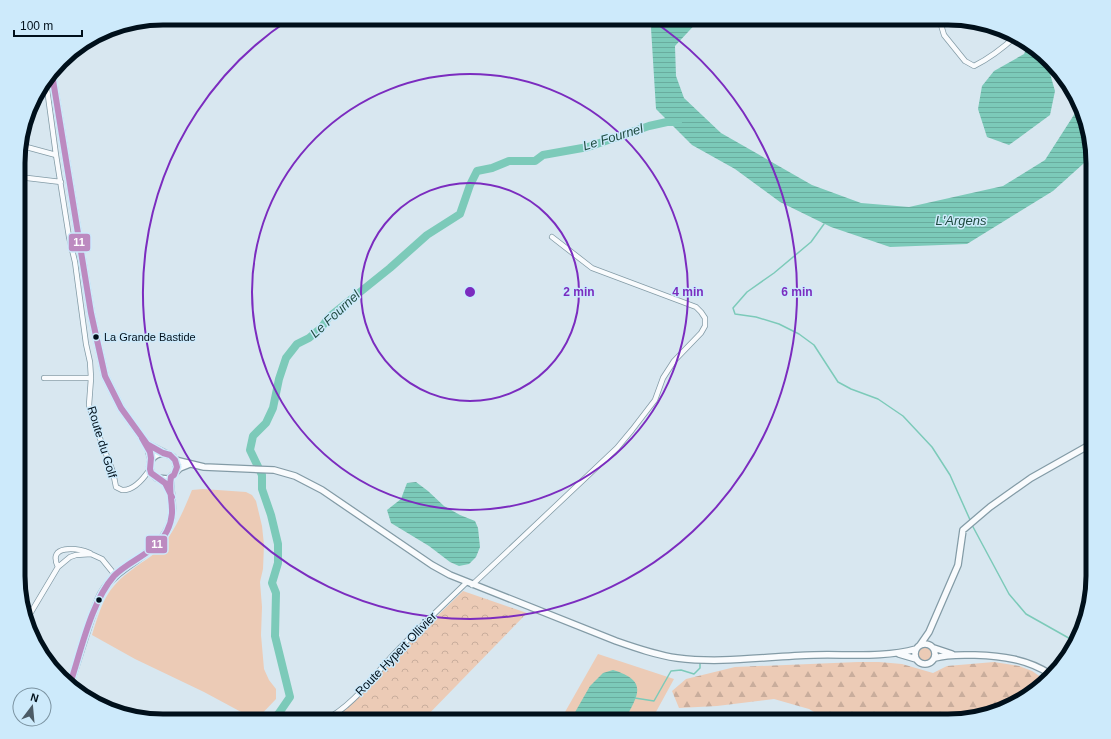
<svg xmlns="http://www.w3.org/2000/svg" width="1111" height="739" font-family="Arial,sans-serif">
  <style>
    .grass { fill: #eccbb6 }
    .forest { fill: url(#forest-firs) }
    .park { fill: url(#park-crowns) }
    .water { fill: url(#water-rules) }
    .lines { fill: none; stroke-linecap: round; stroke-linejoin: round }
    .stream { stroke: #7ccab9; stroke-width: 1.5 }
    .river { stroke: #7ccab9; stroke-width: 8 }
    .minor-casing { stroke: #839ba6; stroke-width: 6 }
    .major-casing { stroke: #839ba6; stroke-width: 8 }
    .minor { stroke: #f9fbfd; stroke-width: 4.5 }
    .major { stroke: #f9fbfd; stroke-width: 5.5 }
    .bus-1-casing { stroke: #cdeafb; stroke-width: 9 }
    .bus-1 { stroke: #bc8ac0; stroke-width: 6 }
    .ring { fill: none; stroke: #7b2cbf; stroke-width: 2 }
    .bus-dot { fill: #00101b; stroke: #cdeafb; stroke-width: 1.5 }
    .labels { text-anchor: middle; dominant-baseline: central; stroke-width: 3; stroke-linejoin: round; paint-order: stroke }
    .bus-label { font-size: 11px; fill: #00101b; stroke: #cdeafb; text-anchor: start }
    .street-label { font-size: 12px; fill: #00101b; stroke: #cdeafb }
    .water-label { font-size: 13px; font-style: italic; fill: #1f4c40; stroke: #cdeafb }
    .rim { fill: none; stroke: #00101b; stroke-width: 5 }
    .centre { fill: #7b2cbf; stroke: #cdeafb; stroke-width: 2 }
    .ring-label { font-size: 12px; text-anchor: middle; font-weight: bold; fill: #7b2cbf; stroke: #cdeafb; stroke-width: 3; stroke-linejoin: round; paint-order: stroke }
    .line-badge { stroke: #cdeafb; stroke-width: 1.5 }
    .badge-label { font-size: 11px; text-anchor: middle; font-weight: bold; fill: #fff }
  </style>
  <defs>
    <pattern id="forest-firs" width="22" height="20" patternUnits="userSpaceOnUse"><rect width="22" height="20" fill="#eccbb6"/><path d="M5 1l3.5 6h-7zM16 11l3.5 6h-7z" fill="#c9ad9c"/></pattern>
    <pattern id="park-crowns" width="20" height="18" patternUnits="userSpaceOnUse"><rect width="20" height="18" fill="#eccbb6"/><path d="M2 6a3 3 0 1 1 6 0M12 15a3 3 0 1 1 6 0" fill="none" stroke="#c9ad9c"/></pattern>
    <pattern id="water-rules" width="6" height="5" patternUnits="userSpaceOnUse"><rect width="6" height="5" fill="#7ccab9"/><path d="M0 2.5h6" fill="none" stroke="#69ac9e"/></pattern>
  </defs>
  <rect width="100%" height="100%" fill="#d8e7f0"/>
  <!-- grass -->
  <path class="grass" d="M203,489L246,492L252,495L256,501L262,526L264,545L263,569L260,582L262,607L261,635L264,669L269,680L276,689V699L256,720L204,692L135,659L92,635C102,604 105,589 133,569C140,563 150,558 157,551C174,534 183,512 192,490Z
    M917 654a8 8 0 1 1 16 0a8 8 0 1 1-16 0Z
    M598,654L674,679L651,721H558L565,712Z"/>
  <!-- forest -->
  <path class="forest" d="M858,662H879L902,664L933,673L947,666L994,662L1019,666L1032,671L1044,679L1020,702L957,721H830L809,709L774,699L717,706L679,708L672,691L686,679L735,667Z"/>
  <!-- park -->
  <path class="park" d="M463,591L527,613L422,721H329Z"/>
  <!-- water -->
  <path class="water" d="M655,18H701L675,46L676,76L684,98L721,133L812,185L861,203L909,207L1003,186L1045,160L1079,107L1093,155L1053,191L967,244L890,247L831,227L780,202L735,169L692,145L656,109L651,28Z
    M1029,43L1051,66L1049,70L1055,91L1050,115L1009,145L987,137L978,109L982,86L994,71L1024,54Z
    M416,482L428,491L444,506L460,515L475,521L478,528L480,547L476,557L469,564L459,566L450,562L429,546L391,523L387,510L401,499L407,483Z
    M613,670C649,681 638,695 624,721H570L590,686L603,673Z"/>
  <g class="lines">
    <!-- stream -->
    <path class="stream" d="M824,224L811,242L774,273L747,292L733,308L735,314L756,317L779,324L799,334L814,345L838,382L851,389L878,399L903,416L932,447L950,475L971,522
      M972,525L1009,594L1026,614L1074,641
      M635,698L654,701L671,671L681,670L694,674L700,668V662"/>
    <!-- river -->
    <path class="river" d="M271,721L279,713L290,697L275,636L276,593L272,583L278,563V544L271,515L262,489V475L250,450L253,436L266,423L273,408L279,379L286,358L297,344L309,338L321,328L329,317L390,268L427,235L460,214L470,185L477,171L492,168L509,161H535L543,155L588,147L649,126L667,122H678"/>
    <!-- minor casing -->
    <g class="minor-casing">
      <path id="minor" d="M939,18L944,35L965,61L974,66C990,58 1003,48 1016,36
        M46,81L56,155L69,237L75,262L86,344L90,362L91,378L89,405L96,428L113,472L116,487L122,490C134,491 144,478 150,469
        M19,145L56,155
        M19,177L61,182
        M44,378H91
        M58,567C47,544 77,548 90,553
        M472,585L617,448L632,430L655,400L663,378L674,361L701,333L705,326V318L701,312L696,307L592,268L552,237
        M27,619L58,567L70,557L76,555L91,554L102,559L115,575
        M323,721C352,707 372,678 393,655C417,630 442,606 467,582"/>
    </g>
    <!-- major casing -->
    <g class="major-casing">
      <path id="major" d="M52,74L91,313L105,376L121,408L141,436L147,444L173,457L176,463V471
        M1093,337L1091,347L1093,353
        M147,444L151,459
        M163,453C151,455 148,463 151,473L157,478L168,479L171,477L180,468L190,464
        M175,460L204,467L274,470L295,476L322,490L432,565L450,575L616,641C636,648 656,655 677,658C723,664 768,656 814,655C847,654 884,658 916,649
        M915 654a10 10 0 1 1 20 0a10 10 0 1 1-20 0Z
        M920,645L929,632L958,565L963,530L990,507L1031,478L1093,443
        M934,648L952,654
        M899,654L916,659
        M935,658C948,654 961,655 975,655C1002,656 1027,659 1050,674
        M70,684C77,663 83,643 90,622C94,611 97,599 104,589C122,562 163,553 171,520C175,505 169,492 171,477"/>
    </g>
    <!-- minor -->
    <use href="#minor" class="minor"/>
    <!-- major -->
    <use href="#major" class="major"/>
    <!-- bus-1 casing -->
    <g class="bus-1-casing">
      <path id="bus-1" d="M52,74L91,313L105,376L121,408L147,444L163,453L170,455L175,460L177,467L174,475L171,477C167,497 178,509 167,531C156,553 129,560 114,576C91,602 81,651 70,684
        M142,438L150,452L151,458L150,469L151,473L165,483L172,497"/>
    </g>
    <!-- bus-1 -->
    <use href="#bus-1" class="bus-1"/>
  </g>
  <!-- distance rings -->
  <g class="ring">
    <circle cx="470" cy="292" r="109"/>
    <circle cx="470" cy="292" r="218"/>
    <path d="M650 19A327 327 0 1 1 290 19"/>
  </g>
  <!-- markers -->
  <g class="bus-dot">
    <circle cx="96" cy="337" r="3.5"/>
    <circle cx="99" cy="600" r="3.5"/>
  </g>
  <g class="labels">
    <!-- bus labels -->
    <g class="bus-label">
      <text x="104" y="337">La Grande Bastide</text>
    </g>
    <!-- street labels -->
    <g class="street-label">
      <text transform="translate(102 442) rotate(73)">Route du Golf</text>
      <text transform="translate(396 654) rotate(-46)">Route Hypert Ollivier</text>
    </g>
    <!-- water labels -->
    <g class="water-label">
      <text transform="translate(613 137) rotate(-17)">Le Fournel</text>
      <text x="961" y="220">L'Argens</text>
      <text transform="translate(335 314) rotate(-43)">Le Fournel</text>
    </g>
  </g>
  <!-- crop -->
  <path d="M0 0H1111V739H0ZM163 25H948A138 138 0 0 1 1086 163V576A138 138 0 0 1 948 714H163A138 138 0 0 1 25 576V163A138 138 0 0 1 163 25Z" fill="#cdeafb" fill-rule="evenodd"/>
  <path class="rim" d="M163 25H948A138 138 0 0 1 1086 163V576A138 138 0 0 1 948 714H163A138 138 0 0 1 25 576V163A138 138 0 0 1 163 25Z"/>
  <circle cx="470" cy="292" r="6" class="centre"/>
  <g class="ring-label">
    <text x="579" y="296">2 min</text>
    <text x="688" y="296">4 min</text>
    <text x="797" y="296">6 min</text>
  </g>
  <g class="line-badge">
    <rect x="68" y="233" width="23" height="19" rx="4" fill="#bc8ac0"/>
    <rect x="145" y="535" width="23" height="19" rx="4" fill="#bc8ac0"/>
  </g>
  <g class="badge-label">
    <text x="79" y="246">11</text>
    <text x="157" y="548">11</text>
  </g>
  <!-- north arrow -->
  <g transform="translate(32 707) rotate(16)"><circle r="19" fill="#cdeafb" stroke="#7b93a1"/>
  <path d="M0-3L7 15L0 10L-7 15Z" fill="#4c5b66"/>
  <text y="-6" font-size="11" font-weight="bold" text-anchor="middle" fill="#00101b">N</text>
  </g>
  <!-- scale -->
  <path d="M14 30v6h68v-6" fill="none" stroke="#00101b" stroke-width="2"/>
  <text x="20" y="30" font-size="12" fill="#00101b" stroke="#cdeafb" stroke-width="3" paint-order="stroke">100 m</text>
</svg>
